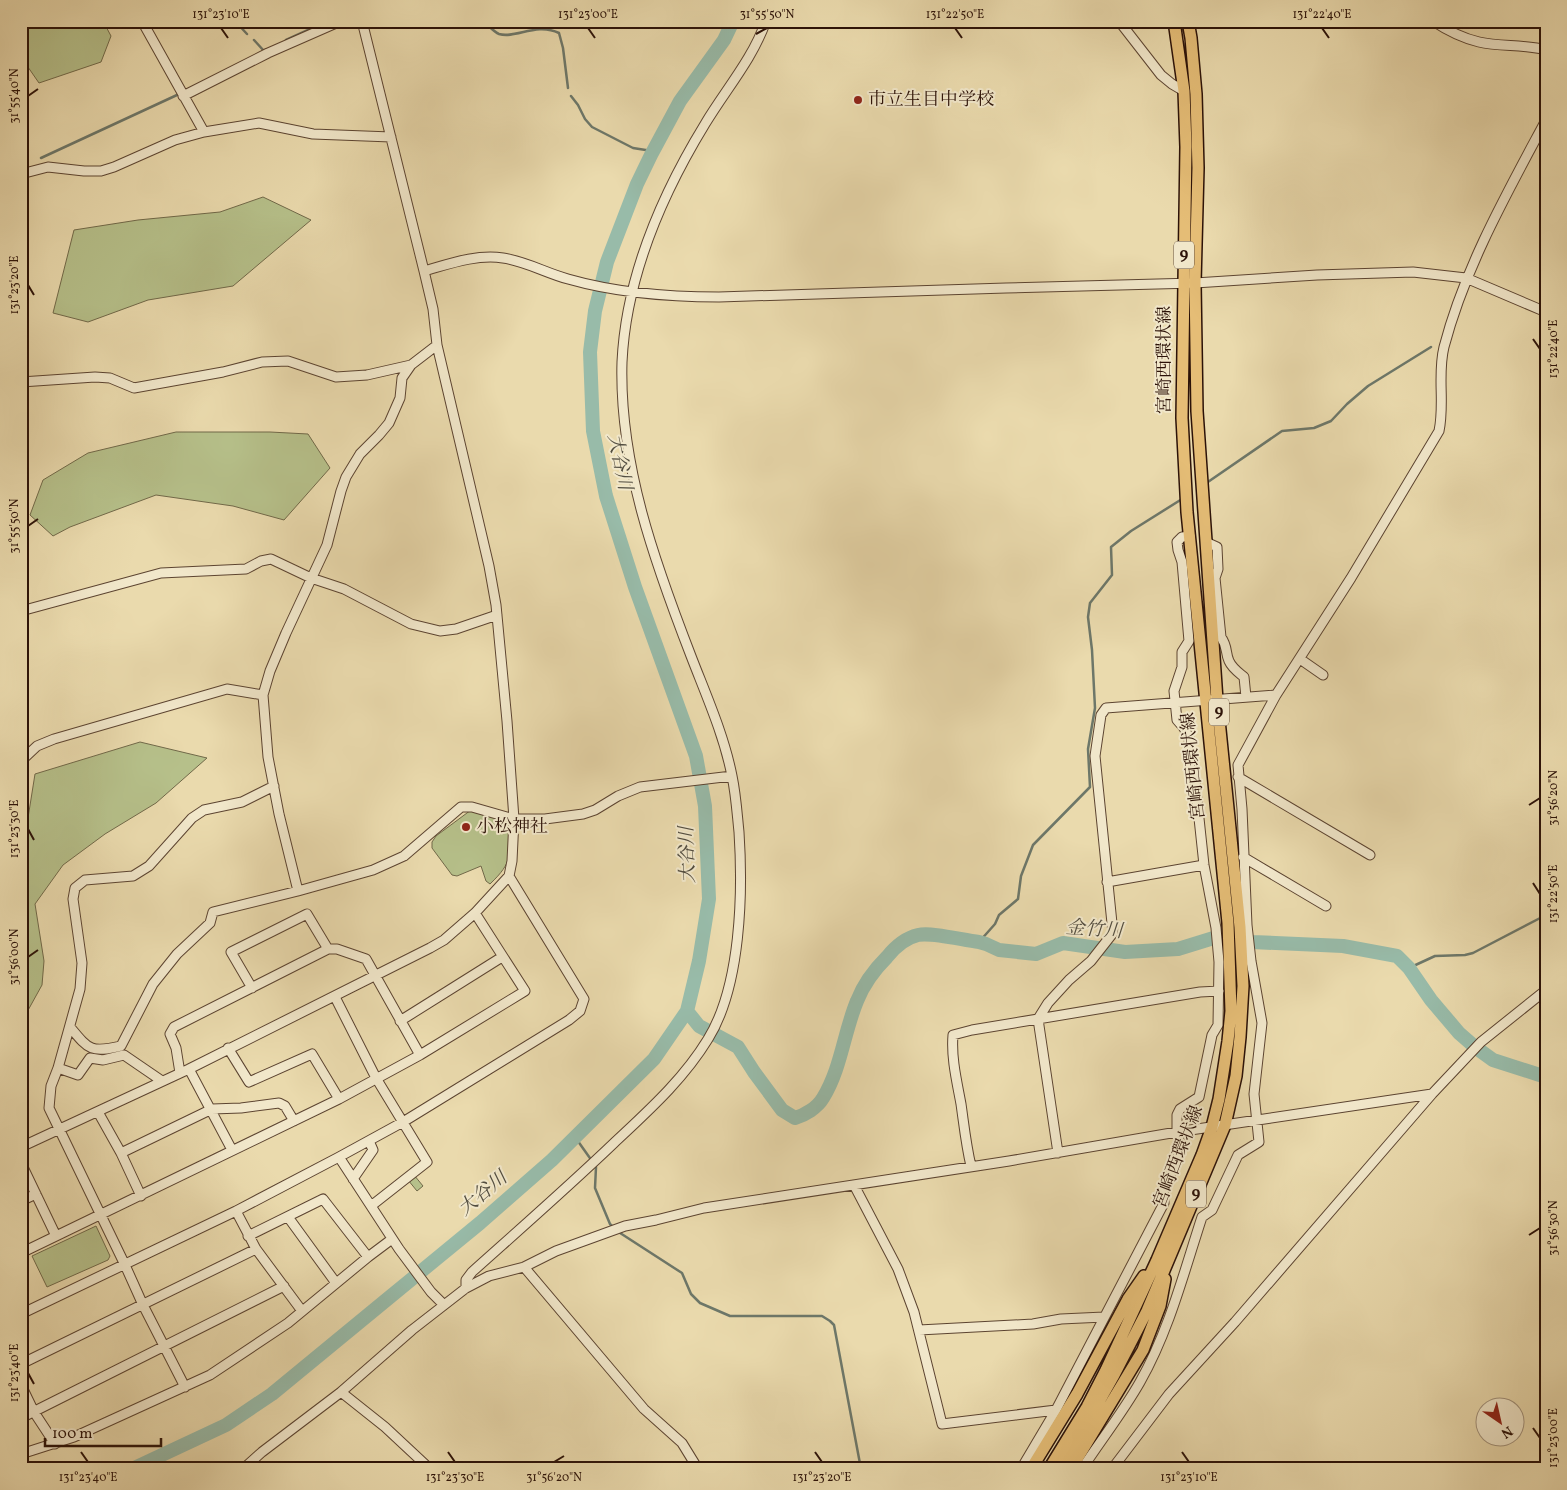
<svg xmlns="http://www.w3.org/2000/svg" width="1567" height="1490" font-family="Vollkorn,'Noto Serif JP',serif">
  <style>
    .green { fill: #b6c08a; stroke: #716949 }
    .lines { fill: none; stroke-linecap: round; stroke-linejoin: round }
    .stream { stroke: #6d7769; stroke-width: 2.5 }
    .river { stroke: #98bba9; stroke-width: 14 }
    .minor-casing { stroke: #5c4431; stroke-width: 11 }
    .major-casing { stroke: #2c1208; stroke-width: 14 }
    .minor { stroke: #f1e7ca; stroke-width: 9 }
    .major { stroke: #e5bd76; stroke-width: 11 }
    .ticks { fill: none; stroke: #2c1208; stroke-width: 2 }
    .poi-dot { fill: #8f2418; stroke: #f1e7ca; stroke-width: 2 }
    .labels { text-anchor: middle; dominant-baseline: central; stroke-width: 4; stroke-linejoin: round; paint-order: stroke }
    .shield { fill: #f1e7ca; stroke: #675242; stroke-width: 1 }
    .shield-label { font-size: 16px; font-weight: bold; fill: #2c1208 }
    .poi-label { font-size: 18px; fill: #2c1208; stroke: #f1e7ca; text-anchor: start }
    .street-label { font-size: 18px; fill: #2c1208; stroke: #f1e7ca }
    .water-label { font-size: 19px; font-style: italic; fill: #524d40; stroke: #f1e7ca }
    .neatline { fill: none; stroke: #2c1208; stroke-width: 2 }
    .ticks-label { font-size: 12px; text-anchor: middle; fill: #2c1208 }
  </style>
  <rect width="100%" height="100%" fill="#eadaad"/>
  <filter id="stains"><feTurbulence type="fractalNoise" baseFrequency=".004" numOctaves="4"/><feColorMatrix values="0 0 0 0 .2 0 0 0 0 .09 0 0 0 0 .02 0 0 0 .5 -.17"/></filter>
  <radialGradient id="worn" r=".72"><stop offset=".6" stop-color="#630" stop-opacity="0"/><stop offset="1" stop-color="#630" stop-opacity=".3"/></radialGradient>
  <!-- green -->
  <path class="green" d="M21,21H103L111,36L101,62L39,83L21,57Z
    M263,197L311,220L233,286L148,300L88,322L53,313L74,230L138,220L220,212Z
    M176,432H270L308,434L330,468L284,520L233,506L156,495L70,527L53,536L30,515L43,480L88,453Z
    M140,742L207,758L156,803L105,834L63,865L35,904L44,961L42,985L21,1023V851L24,843L35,774Z
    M471,810H477L510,824C509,856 514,861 490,884L486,881L481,866L457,876L452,875L432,848V842L436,836Z
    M414,1175L423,1186L417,1191L408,1180Z
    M96,1226L110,1256L108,1260L47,1287L32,1256Z"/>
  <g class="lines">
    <!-- stream -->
    <path class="stream" d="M235,21L247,34
      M483,21C488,25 494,32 499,34C516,39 536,22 559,33L563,48L568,88
      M254,40L264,51L265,50
      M286,40L328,21
      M571,96L578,105L585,119L592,127L633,148L652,151
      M41,158L177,95
      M1205,484L1282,431L1314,428L1331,421L1347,404L1368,386L1431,347
      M979,942L995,924L999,915L1018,899L1021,876L1033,845L1090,787L1088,749L1095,708L1092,650L1088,617L1090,603L1112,575L1111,547L1131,531L1182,499
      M1409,968L1435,956L1465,955L1473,953L1546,915
      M575,1137L592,1161
      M595,1165L596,1167L595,1188L610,1224L613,1227
      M617,1231L682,1273L691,1294L700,1303L730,1316H822L830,1321L834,1325L861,1469"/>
    <!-- river -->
    <path class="river" d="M687,1011L699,1026L738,1047L754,1072L782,1110L795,1118C805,1115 817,1108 823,1098C841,1069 844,1032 857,1001C864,983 874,970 887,957C895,947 905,938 918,935C932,932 962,940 979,942L986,944L999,950L1036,954L1063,943L1125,952L1178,949L1220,936H1231L1252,942L1343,946L1397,956L1409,968L1431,1000L1459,1033L1475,1047L1493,1060L1546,1077
      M132,1469L226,1425L272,1394L385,1301L480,1223L552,1160L654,1059L687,1011L699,961L709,899L705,806L696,756L635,587L606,496L593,431L590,352L595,311L607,262L637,184L651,155L680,101L724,40L733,21"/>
    <!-- minor casing -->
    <g class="minor-casing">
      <path id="minor" d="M142,21L204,132
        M1119,21L1161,75L1172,84L1184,91
        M1433,21C1448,31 1462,38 1479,42C1501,47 1524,44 1546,50
        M183,96L268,53L341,21
        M21,174L48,167L84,171H101L114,167L175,140L204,132L259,123L313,134L391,137
        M424,271C449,264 476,254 503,258C525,261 546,273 568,279C617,293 668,297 719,297L1006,288L1195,283L1317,275L1413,272L1466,278L1546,312
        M21,382L95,377L110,378L134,388L223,372L262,362L288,361L336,377L367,375L411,365
        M1206,542L1217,547L1218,569L1215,578L1221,637C1228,647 1225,652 1229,661C1232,668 1238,672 1244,677L1246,697
        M21,611L161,573L246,569L261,561L271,559L311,578L344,589L411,624L440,631L456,629L497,615
        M1300,659L1323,675
        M21,761L37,746L54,739L227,689L263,695
        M1238,777L1370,855
        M1243,857L1326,906
        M1107,882L1204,865
        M298,891L279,814L268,757L263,695L270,671L286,633L327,545L341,491L346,477L360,454L379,435L389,423L400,398L402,378L411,365L437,345
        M252,988L231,952L307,914L328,949
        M335,997L376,1078L427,1162L371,1206
        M400,1021L502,957
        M70,1027C89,1050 91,1053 121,1046L153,984L177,954L210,923L213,912L298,891L373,870L404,856L461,807H472L514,819H545L583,814L595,810L618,796L640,787L732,776
        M228,1048L249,1082L312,1054L339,1099
        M58,1068L78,1075L90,1058L103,1060L124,1055L162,1081
        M189,1069L232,1150
        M180,1073L176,1048L170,1034L174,1027L328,949H337L366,959L420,1055
        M98,1112L121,1153L141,1196
        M21,1147L189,1069L430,948L444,940L475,913L509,876L512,861L514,819L507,721L496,605L489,566L437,345L433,309L424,271L362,21
        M121,1153L212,1109L241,1108L279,1103L285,1106L294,1121
        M1058,1153L1038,1019L1048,1003L1069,980L1091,961L1113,933L1095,756L1101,715L1106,708L1276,695
        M339,1157L399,1249L431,1292L444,1305
        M21,1163L56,1236
        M971,1166C966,1145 964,1125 961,1104C957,1082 951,1058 953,1035L972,1030L1200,992L1219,991
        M353,1179L373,1150L369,1141
        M854,1185L898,1269L914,1312L942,1424L1056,1410
        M21,1201L36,1194
        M236,1211L256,1249L302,1311
        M288,1217L336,1283
        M248,1236L323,1199L368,1257
        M21,1253L339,1099L420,1055L525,991L475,913
        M524,1267L644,1409L682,1443L698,1469
        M466,1288V1280L472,1272C520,1229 568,1187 614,1143C648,1111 683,1080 708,1039C741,986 743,893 739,832C737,813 736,795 732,776C724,735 706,695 691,656C655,563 619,464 622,362C626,277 661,196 705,124C726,89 752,60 766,21
        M21,1314L236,1211L339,1157L403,1122L569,1020L580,1011L584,999L509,876
        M919,1330L1033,1324L1061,1319L1104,1317
        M21,1364L256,1249
        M21,1385L34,1412L55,1444
        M185,1387L143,1305L125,1265L49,1108L51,1086L58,1068L80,989L82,963L73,899L75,888L85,880L133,876L149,866L192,818L204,810L242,802L274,786
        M341,1392L385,1427L430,1469
        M21,1418L284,1286
        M21,1454L74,1437L210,1375L288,1323L368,1257L392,1239
        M243,1469L262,1452L341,1392L412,1330L466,1288L489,1276L524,1267L556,1251L625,1226L656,1220L704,1208L1009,1161L1177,1132L1432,1094
        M1021,1469L1056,1410L1164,1203L1163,1190L1178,1157L1181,1147L1177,1132V1115L1180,1109L1199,1097L1212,1035L1218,1025L1219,962L1216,928L1204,865L1195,781L1190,769L1189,738L1184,728L1177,720L1174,691L1182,667V652L1189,641L1182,562L1178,550L1177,542L1182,537L1190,536
        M1082,1469C1101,1440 1123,1412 1140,1382C1169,1331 1184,1272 1202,1217L1212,1210L1238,1155L1259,1142L1254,1094L1262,1023L1251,961L1247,925L1242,809L1238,765L1276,695L1351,578L1439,431C1445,403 1437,375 1444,347C1465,267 1507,193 1546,120
        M1112,1469L1169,1394L1235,1322L1432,1094L1481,1042L1546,990"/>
    </g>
    <!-- major casing -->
    <g class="major-casing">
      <path id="major" d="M1031,1469L1077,1394L1128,1299L1144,1276
        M1049,1469L1087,1407L1106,1370L1157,1260L1202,1155L1212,1127L1219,1099L1228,1041L1231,1011L1228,923L1187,512L1182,418L1186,147L1184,91L1174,21
        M1061,1469L1114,1375L1147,1311L1225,1125L1236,1076L1240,1037L1243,986L1240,927L1217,700L1197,411L1195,283L1198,168L1196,94L1191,38L1188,21
        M1071,1469L1143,1350L1160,1306L1165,1279"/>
    </g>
    <!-- minor -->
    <use href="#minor" class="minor"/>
    <!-- major -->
    <use href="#major" class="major"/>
  </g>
  <!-- ticks -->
  <path class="ticks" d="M221,28L228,38M588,28L595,38M955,28L962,38M1322,28L1329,38M756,34L767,28M28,96L38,89M28,285L34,295M1533,339L1540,349M28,526L38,519M1529,805L1540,798M28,829L34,840M1533,883L1540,894M28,957L38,950M1529,1235L1540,1228M28,1373L34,1384M1533,1428L1540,1438M81,1452L88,1462M448,1452L455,1462M815,1452L822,1462M1182,1452L1189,1462M554,1462L564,1456"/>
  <!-- markers -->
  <g class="poi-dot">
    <circle cx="858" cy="100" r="5"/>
    <circle cx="466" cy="827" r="5"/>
  </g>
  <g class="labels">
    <!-- shield labels -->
    <g class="shield">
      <rect x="1174" y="241.5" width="20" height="27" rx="4"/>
      <rect x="1209" y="698.5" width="20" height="27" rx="4"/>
      <rect x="1186" y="1180.5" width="20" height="27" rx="4"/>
    </g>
    <g class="shield-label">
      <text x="1184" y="255">9</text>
      <text x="1219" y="712">9</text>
      <text x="1196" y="1194">9</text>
    </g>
    <!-- poi labels -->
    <g class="poi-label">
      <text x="868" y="100">市立生目中学校</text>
      <text x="476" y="827">小松神社</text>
    </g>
    <!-- street labels -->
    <g class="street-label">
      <text transform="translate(1165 360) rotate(-90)">宮崎西環状線</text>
      <text transform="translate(1194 766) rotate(-96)">宮崎西環状線</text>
      <text transform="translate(1179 1157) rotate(-69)">宮崎西環状線</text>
    </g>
    <!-- water labels -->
    <g class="water-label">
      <text transform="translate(619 462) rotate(78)">大谷川</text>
      <text transform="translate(688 855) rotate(-92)">大谷川</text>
      <text transform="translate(1094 930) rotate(4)">金竹川</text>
      <text transform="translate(483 1194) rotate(-40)">大谷川</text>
    </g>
  </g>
  <!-- margin -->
  <rect width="1567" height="1490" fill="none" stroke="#eadaad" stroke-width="55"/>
  <!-- north arrow -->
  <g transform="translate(1500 1422) rotate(146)"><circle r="24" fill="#f1e7ca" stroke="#a2927c"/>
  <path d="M0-4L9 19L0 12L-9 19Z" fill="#8f2418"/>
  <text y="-8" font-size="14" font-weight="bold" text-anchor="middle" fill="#2c1208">N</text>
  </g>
  <!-- scale -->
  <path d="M45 1438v8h116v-8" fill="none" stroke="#2c1208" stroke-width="2.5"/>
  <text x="52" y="1438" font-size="15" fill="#2c1208" stroke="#f1e7ca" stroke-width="4" paint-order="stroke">100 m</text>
  <rect x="28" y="28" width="1512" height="1434" class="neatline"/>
  <g class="ticks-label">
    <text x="221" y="18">131°23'10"E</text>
    <text x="588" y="18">131°23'00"E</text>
    <text x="767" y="18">31°55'50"N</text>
    <text x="955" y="18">131°22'50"E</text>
    <text x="1322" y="18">131°22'40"E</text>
    <text transform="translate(14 96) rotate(-90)" y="4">31°55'40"N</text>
    <text transform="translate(14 285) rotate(-90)" y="4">131°23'20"E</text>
    <text transform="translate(1553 349) rotate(-90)" y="4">131°22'40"E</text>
    <text transform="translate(14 526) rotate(-90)" y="4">31°55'50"N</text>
    <text transform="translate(1553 798) rotate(-90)" y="4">31°56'20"N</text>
    <text transform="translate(14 829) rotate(-90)" y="4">131°23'30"E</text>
    <text transform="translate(1553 894) rotate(-90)" y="4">131°22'50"E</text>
    <text transform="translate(14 957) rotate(-90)" y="4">31°56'00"N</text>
    <text transform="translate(1553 1228) rotate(-90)" y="4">31°56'30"N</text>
    <text transform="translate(14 1373) rotate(-90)" y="4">131°23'40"E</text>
    <text transform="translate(1553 1438) rotate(-90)" y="4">131°23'00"E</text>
    <text x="88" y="1481">131°23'40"E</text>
    <text x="455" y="1481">131°23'30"E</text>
    <text x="554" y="1481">31°56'20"N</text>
    <text x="822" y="1481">131°23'20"E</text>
    <text x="1189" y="1481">131°23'10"E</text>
  </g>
  <rect width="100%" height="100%" filter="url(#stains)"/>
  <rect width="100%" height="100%" fill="url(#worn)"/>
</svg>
